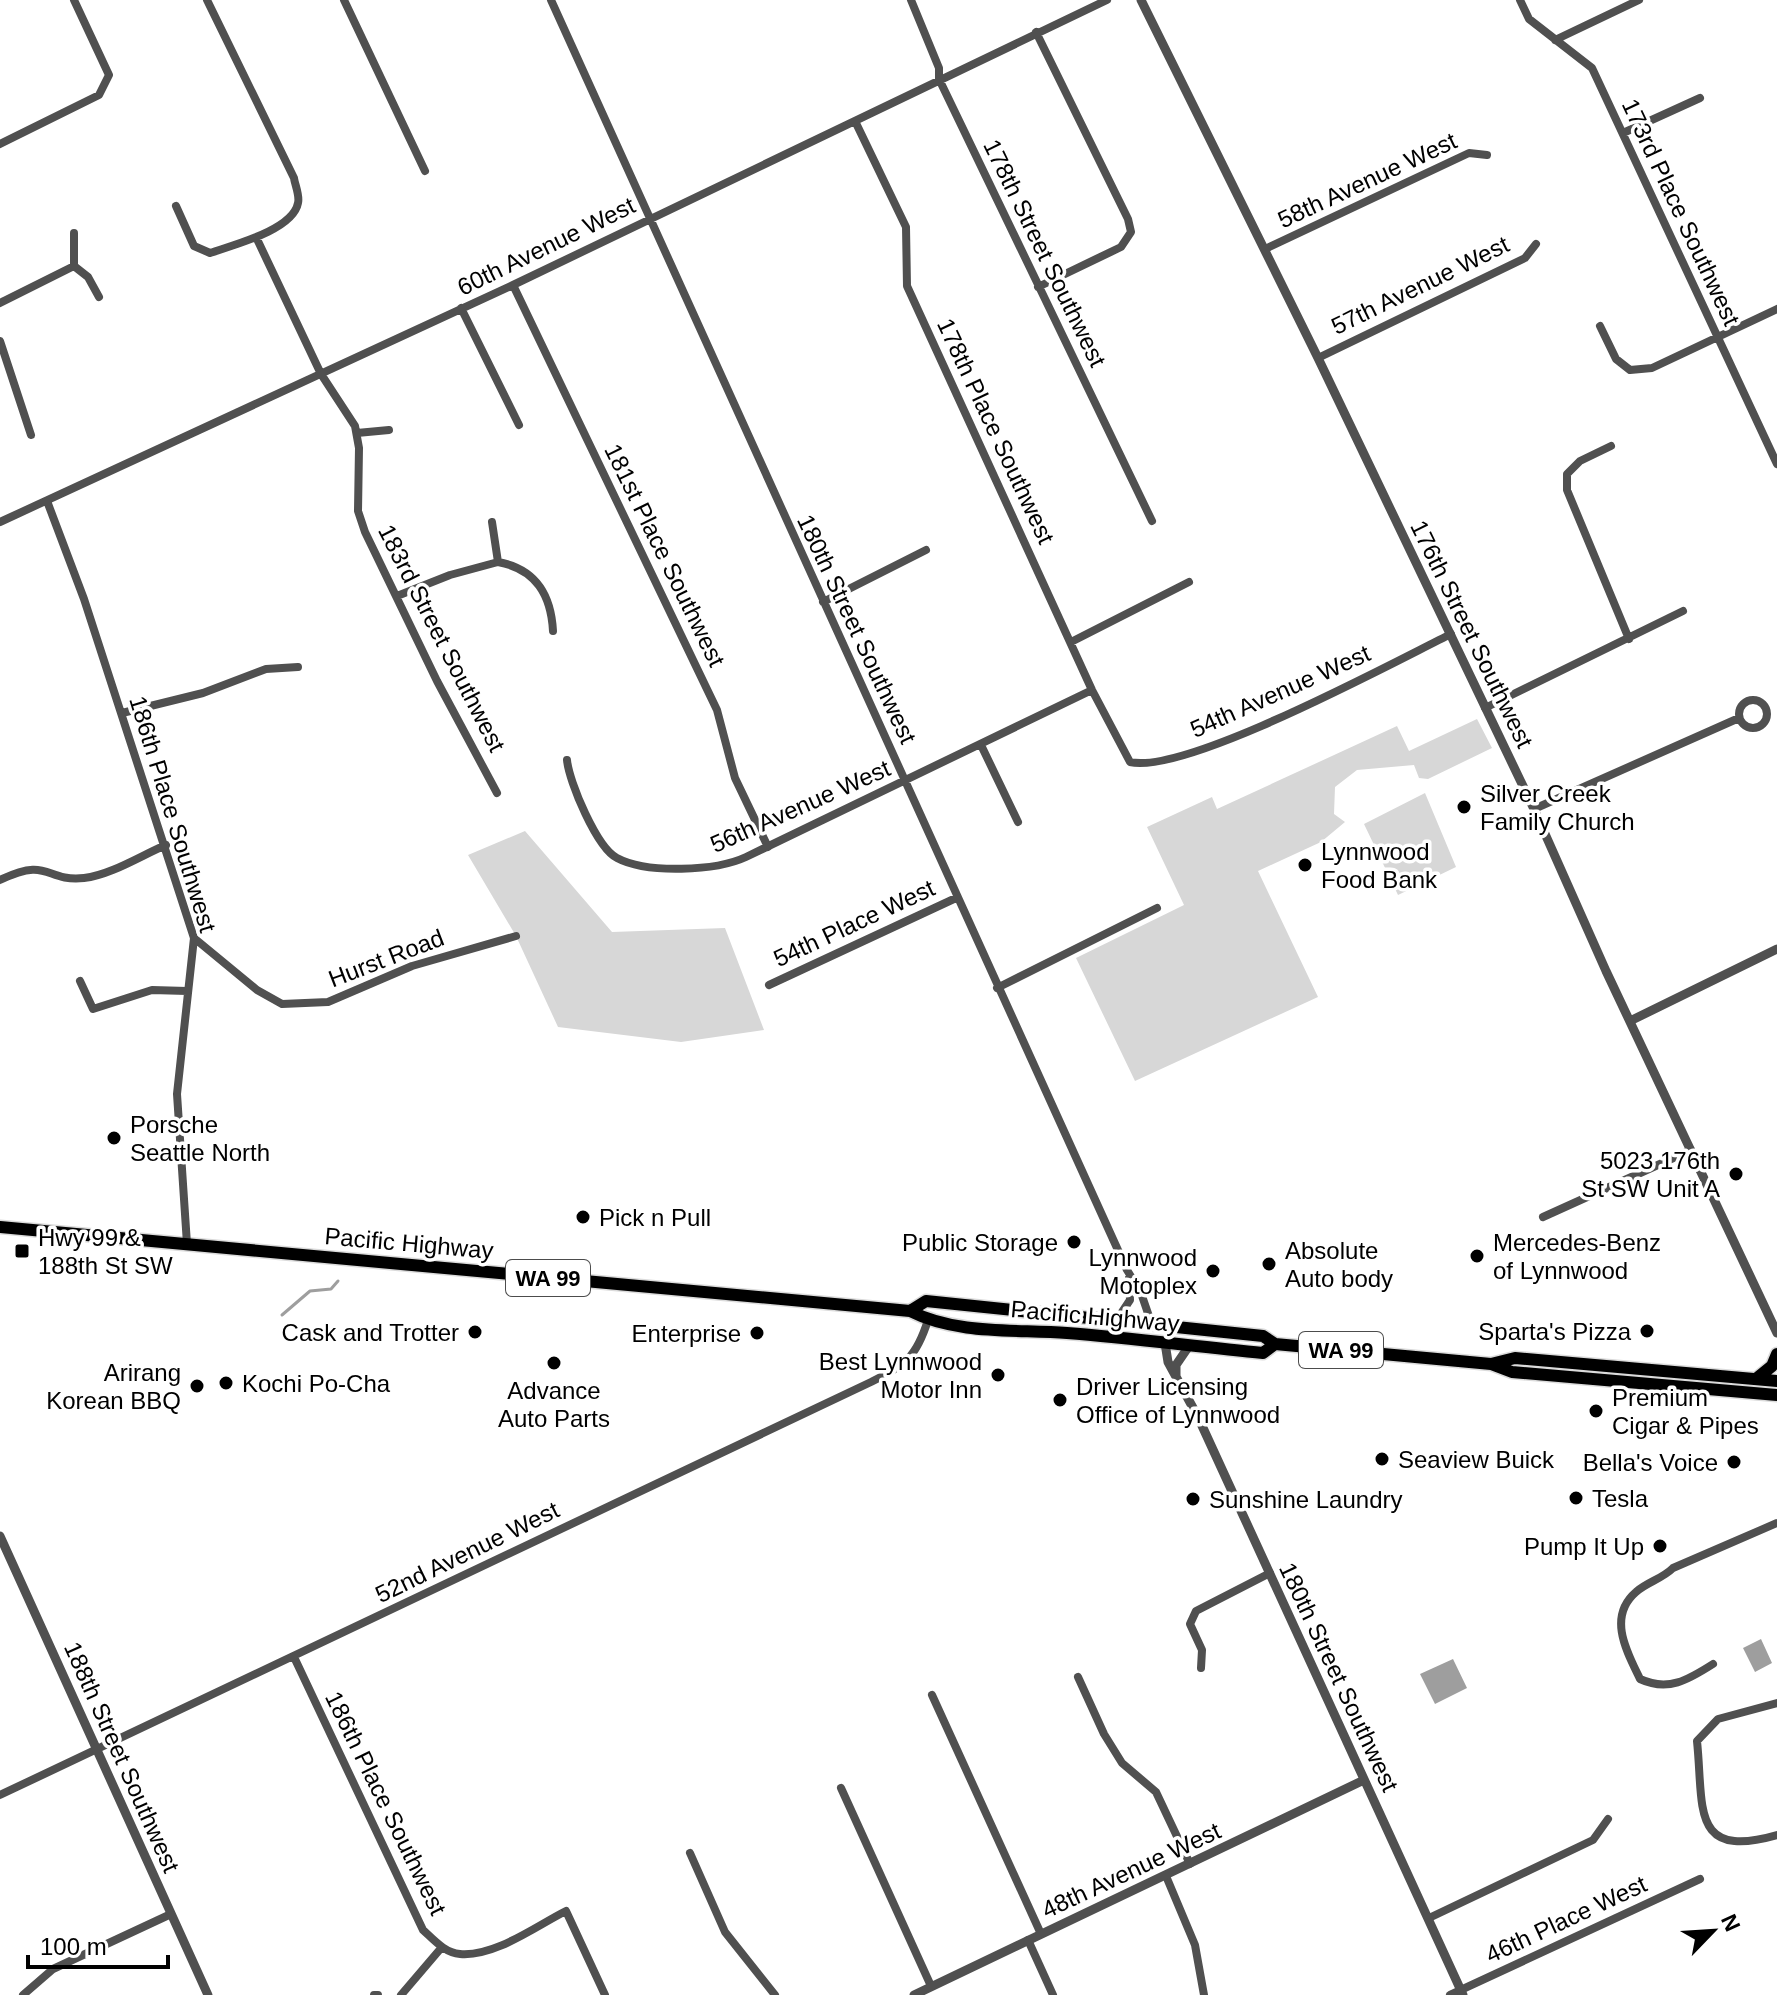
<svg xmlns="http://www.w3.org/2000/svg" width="1777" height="1995" font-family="Helvetica,sans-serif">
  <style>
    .green { fill: #d7d7d7 }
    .water { fill: #9e9e9e }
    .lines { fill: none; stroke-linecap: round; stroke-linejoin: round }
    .stream { stroke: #9e9e9e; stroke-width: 3 }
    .trunk-casing { stroke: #dbdbdb; stroke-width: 15 }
    .minor { stroke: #505050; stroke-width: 8 }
    .tertiary { stroke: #505050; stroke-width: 9 }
    .trunk { stroke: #000; stroke-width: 12 }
    .poi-dot { fill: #000; stroke: #fff; stroke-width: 3 }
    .labels { text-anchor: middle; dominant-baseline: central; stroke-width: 7; stroke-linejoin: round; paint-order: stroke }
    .shield { fill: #fff; stroke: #4c4c4c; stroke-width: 2 }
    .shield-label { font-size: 22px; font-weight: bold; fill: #000 }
    .street-label { font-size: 24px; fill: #000; stroke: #fff }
    .poi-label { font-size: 24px; fill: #000; stroke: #fff; text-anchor: start }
  </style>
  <rect width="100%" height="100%" fill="#fff"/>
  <!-- green -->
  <path class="green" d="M1477,719L1492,748L1428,779L1419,778L1414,765L1357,770L1335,787L1334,814L1345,822L1321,842L1258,871L1318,997L1135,1081L1076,958L1184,905L1147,827L1212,797L1217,809L1397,726L1409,751Z
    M1425,793L1456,867L1398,895L1364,824Z
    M525,831L612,932L725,928L764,1030L681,1042L558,1027L516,936L468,855Z"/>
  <!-- water -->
  <path class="water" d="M1761,1639L1772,1663L1755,1672L1743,1648Z
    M1453,1659L1467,1688L1435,1704L1420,1674Z"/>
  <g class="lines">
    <!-- stream -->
    <path class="stream" d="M282,1315L310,1291L331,1289L338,1281"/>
    <!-- trunk casing -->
    <g class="trunk-casing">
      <path id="trunk" d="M0,1227L910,1311C957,1335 1016,1329 1067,1333C1133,1338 1198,1347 1263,1353L1275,1344
        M910,1311L926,1301L1263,1336L1275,1344L1491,1364L1512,1372L1777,1395
        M1491,1364L1515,1358L1777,1381
        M1756,1379L1772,1366L1777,1354"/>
    </g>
    <!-- minor -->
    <path class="minor" d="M344,0L425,171
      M551,0L1127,1270L1141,1293L1152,1325
      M911,0L939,68V79L1152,521
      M1520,0L1529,19L1592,68L1777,464
      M1036,32L1128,219L1131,232L1121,247L1038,287
      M1555,40L1639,0
      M855,121L906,227L907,286L1092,690L1130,762C1185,775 1392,663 1451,634
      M1623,133L1700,98
      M0,144L99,95L109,75L74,0
      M176,206L194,246L210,253C233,245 293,230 298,203C300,196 295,185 294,178L207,0
      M74,233V266L88,277L99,297
      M256,237L321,374L355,426L359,448L358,511L365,532L437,681L497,793
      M1265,249L1469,153L1487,155
      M513,285L717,710L735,778L768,847
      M0,303L74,266
      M461,308L519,425
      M1600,326L1616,359L1630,370L1652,368L1777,309
      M0,341L31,435
      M1318,358L1525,258L1536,244
      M357,433L389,430
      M1611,446L1580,461L1567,474V490L1629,639
      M47,501L84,599L194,938L177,1094L187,1244
      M0,522L513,285L1107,0
      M492,522L498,562C536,569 551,595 553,631
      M397,596L450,575L498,562
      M823,602L926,550
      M1071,642L1189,582
      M1739 714a14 14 0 1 1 28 0a14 14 0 1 1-28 0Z
      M1485,708L1683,611
      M122,713L203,693L266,669L298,667
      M981,745L1018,822
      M567,760C569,782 597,848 617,858C647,874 716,871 746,857L1092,690
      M1534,809L1739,718
      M0,880C50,856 44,882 84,878C111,875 142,855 166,845
      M194,938L257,990L282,1004L328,1002L412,966L516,936
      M80,981L93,1009L152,990L187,991
      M769,985L956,898
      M997,988L1157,908
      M1543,1217L1691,1150
      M1116,1321L1130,1300L1129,1278
      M294,1657L423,1930C434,1940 445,1953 460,1954C495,1957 536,1926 566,1911L605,1995
      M1713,1664C1688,1680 1668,1692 1640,1679C1627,1652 1607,1617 1636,1592C1647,1582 1662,1579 1673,1568L1777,1523
      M1201,1668L1202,1650L1190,1624L1196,1611L1270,1573
      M1078,1677L1104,1734L1122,1763L1156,1792L1190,1864
      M932,1695L1041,1934
      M1777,1703L1718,1719L1697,1741C1704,1807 1690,1860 1777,1835
      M841,1788L931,1986
      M0,1795L871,1382C906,1364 916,1358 928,1320
      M690,1853L725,1932L775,1995
      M1166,1876L1195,1945L1204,1995
      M1429,1918L1593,1840L1608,1819
      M1028,1940L1053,1995
      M23,1995L53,1969L171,1914
      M374,1995H378
      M401,1995L442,1947
      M1450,1995L1700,1879"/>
    <!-- tertiary -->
    <path class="tertiary" d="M1141,0L1318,358L1534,809L1606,971L1777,1333
      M1630,1021L1777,949
      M1165,1343L1168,1362L1198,1417L1463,1995
      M1176,1376V1365L1189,1346
      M0,1536L208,1995
      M914,1995L1364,1780"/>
    <!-- trunk -->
    <use href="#trunk" class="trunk"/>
  </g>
  <!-- markers -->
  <g class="poi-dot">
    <circle cx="1464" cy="807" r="8"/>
    <circle cx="1305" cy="865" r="8"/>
    <circle cx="114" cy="1138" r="8"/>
    <circle cx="1736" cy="1174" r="8"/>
    <circle cx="583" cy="1217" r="8"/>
    <circle cx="1074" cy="1242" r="8"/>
    <rect x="14" y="1243" width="16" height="16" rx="4"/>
    <circle cx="1477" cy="1256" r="8"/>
    <circle cx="1269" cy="1264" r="8"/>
    <circle cx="1213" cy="1271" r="8"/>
    <circle cx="1647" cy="1331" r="8"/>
    <circle cx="475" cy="1332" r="8"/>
    <circle cx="757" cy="1333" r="8"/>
    <circle cx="554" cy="1363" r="8"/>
    <circle cx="998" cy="1375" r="8"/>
    <circle cx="226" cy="1383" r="8"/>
    <circle cx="197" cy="1386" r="8"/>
    <circle cx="1060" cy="1400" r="8"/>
    <circle cx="1596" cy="1411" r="8"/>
    <circle cx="1382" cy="1459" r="8"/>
    <circle cx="1734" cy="1462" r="8"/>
    <circle cx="1576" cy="1498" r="8"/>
    <circle cx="1193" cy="1499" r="8"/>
    <circle cx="1660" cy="1546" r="8"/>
  </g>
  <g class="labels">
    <!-- shield labels -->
    <g class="shield">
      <rect x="506" y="1260" width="84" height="36" rx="6"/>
      <rect x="1299" y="1332" width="84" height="36" rx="6"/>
    </g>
    <g class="shield-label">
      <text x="548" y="1278">WA 99</text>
      <text x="1341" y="1350">WA 99</text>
    </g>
    <!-- street labels -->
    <g class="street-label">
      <text transform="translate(1367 180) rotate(-25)">58th Avenue West</text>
      <text transform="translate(1681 212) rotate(65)">173rd Place Southwest</text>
      <text transform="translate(546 246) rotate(-26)">60th Avenue West</text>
      <text transform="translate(1045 253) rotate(64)">178th Street Southwest</text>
      <text transform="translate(1420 285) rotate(-26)">57th Avenue West</text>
      <text transform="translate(996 431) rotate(65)">178th Place Southwest</text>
      <text transform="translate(665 555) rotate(64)">181st Place Southwest</text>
      <text transform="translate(857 629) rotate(65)">180th Street Southwest</text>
      <text transform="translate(1472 634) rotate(64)">176th Street Southwest</text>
      <text transform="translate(442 638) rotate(63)">183rd Street Southwest</text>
      <text transform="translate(1280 691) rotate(-24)">54th Avenue West</text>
      <text transform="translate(800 806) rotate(-24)">56th Avenue West</text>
      <text transform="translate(173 814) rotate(73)">186th Place Southwest</text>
      <text transform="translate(854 923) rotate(-25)">54th Place West</text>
      <text transform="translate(386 958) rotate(-21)">Hurst Road</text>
      <text transform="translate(409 1243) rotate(5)">Pacific Highway</text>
      <text transform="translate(1095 1316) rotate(5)">Pacific Highway</text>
      <text transform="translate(467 1552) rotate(-26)">52nd Avenue West</text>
      <text transform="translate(1339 1677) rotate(65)">180th Street Southwest</text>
      <text transform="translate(122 1757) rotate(66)">188th Street Southwest</text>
      <text transform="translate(386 1803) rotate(64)">186th Place Southwest</text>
      <text transform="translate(1131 1870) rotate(-25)">48th Avenue West</text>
      <text transform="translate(1566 1919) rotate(-25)">46th Place West</text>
    </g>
    <!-- poi labels -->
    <g class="poi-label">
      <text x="1480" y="793">Silver Creek<tspan x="1480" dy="28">Family Church</tspan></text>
      <text x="1321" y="851">Lynnwood<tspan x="1321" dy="28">Food Bank</tspan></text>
      <text x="130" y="1124">Porsche<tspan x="130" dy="28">Seattle North</tspan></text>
      <text x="1720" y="1160" text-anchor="end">5023 176th<tspan x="1720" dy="28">St SW Unit A</tspan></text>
      <text x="599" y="1217">Pick n Pull</text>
      <text x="38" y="1237">Hwy 99 &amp;<tspan x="38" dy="28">188th St SW</tspan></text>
      <text x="1058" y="1242" text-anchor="end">Public Storage</text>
      <text x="1493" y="1242">Mercedes-Benz<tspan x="1493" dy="28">of Lynnwood</tspan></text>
      <text x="1285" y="1250">Absolute<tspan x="1285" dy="28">Auto body</tspan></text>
      <text x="1197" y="1257" text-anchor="end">Lynnwood<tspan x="1197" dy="28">Motoplex</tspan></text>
      <text x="1631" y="1331" text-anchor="end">Sparta's Pizza</text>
      <text x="459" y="1332" text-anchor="end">Cask and Trotter</text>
      <text x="741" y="1333" text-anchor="end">Enterprise</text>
      <text x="982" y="1361" text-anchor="end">Best Lynnwood<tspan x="982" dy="28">Motor Inn</tspan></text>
      <text x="181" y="1372" text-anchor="end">Arirang<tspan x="181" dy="28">Korean BBQ</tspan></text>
      <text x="242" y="1383">Kochi Po-Cha</text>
      <text x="1076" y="1386">Driver Licensing<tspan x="1076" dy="28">Office of Lynnwood</tspan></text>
      <text x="554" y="1390" text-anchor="middle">Advance<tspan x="554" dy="28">Auto Parts</tspan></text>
      <text x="1612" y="1397">Premium<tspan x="1612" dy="28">Cigar &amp; Pipes</tspan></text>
      <text x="1398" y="1459">Seaview Buick</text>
      <text x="1718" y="1462" text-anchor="end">Bella's Voice</text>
      <text x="1592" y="1498">Tesla</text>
      <text x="1209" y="1499">Sunshine Laundry</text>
      <text x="1644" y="1546" text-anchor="end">Pump It Up</text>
    </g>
  </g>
  <!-- north arrow -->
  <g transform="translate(1713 1931) rotate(65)" stroke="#ffffff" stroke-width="6" paint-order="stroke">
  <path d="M0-6L14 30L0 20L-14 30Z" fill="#000000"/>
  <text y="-12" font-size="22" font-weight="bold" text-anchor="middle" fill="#000000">N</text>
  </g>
  <!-- scale -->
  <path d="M28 1955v12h140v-12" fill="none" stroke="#000000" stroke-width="4"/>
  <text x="40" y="1955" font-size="24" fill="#000000" stroke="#ffffff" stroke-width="6" paint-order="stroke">100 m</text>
</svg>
